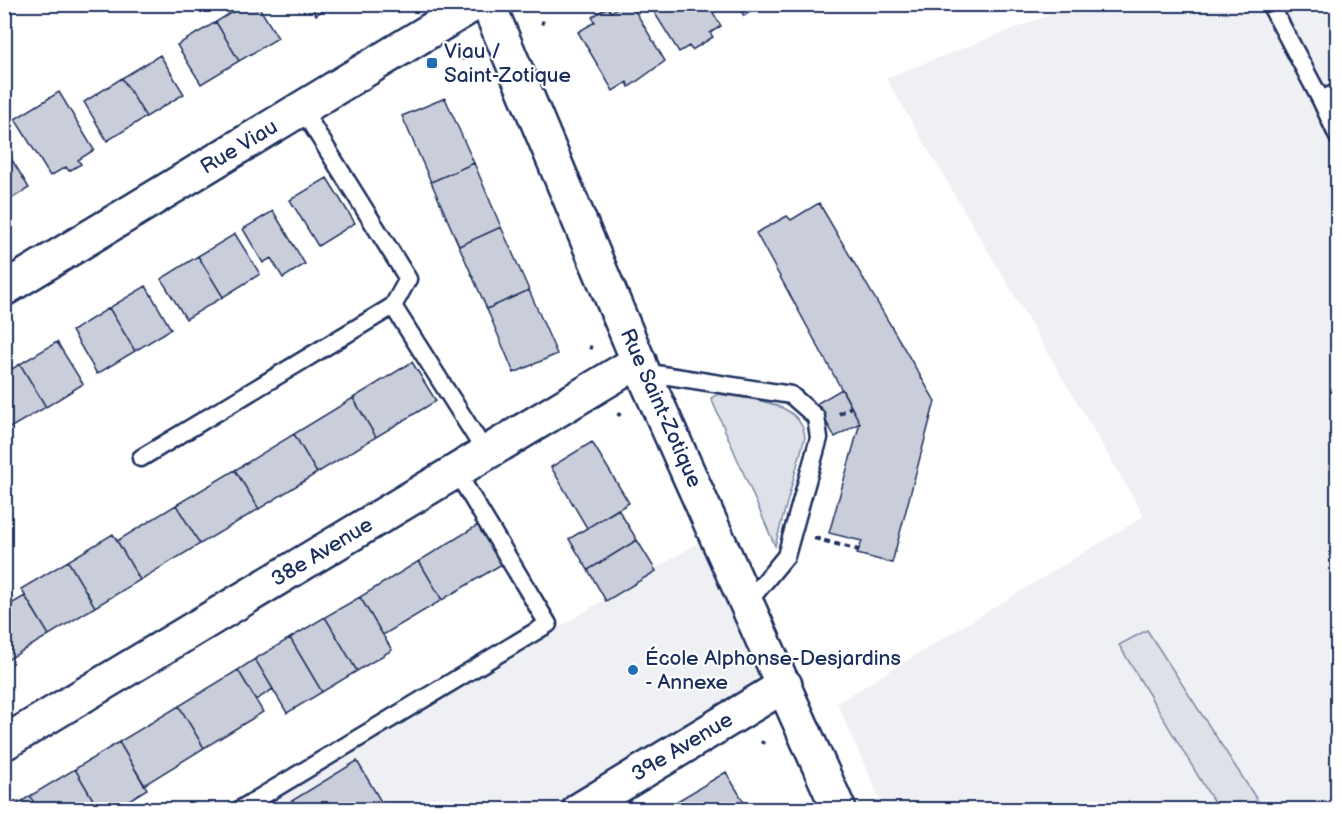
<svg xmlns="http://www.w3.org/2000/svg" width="1342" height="814" font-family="'Balsamiq Sans',sans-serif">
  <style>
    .built { fill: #eff0f4 }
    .green { fill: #dee1e7; stroke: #7c88a2; stroke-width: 1.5 }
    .building { fill: #caceda; stroke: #1b2f5e; stroke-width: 1.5 }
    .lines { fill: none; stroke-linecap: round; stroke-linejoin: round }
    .service-casing { stroke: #1b2f5e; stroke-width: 21 }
    .minor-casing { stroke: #1b2f5e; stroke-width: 38 }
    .tertiary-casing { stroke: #1b2f5e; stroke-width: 38 }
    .secondary-casing { stroke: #1b2f5e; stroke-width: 38 }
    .path { stroke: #1b2f5e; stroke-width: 4; stroke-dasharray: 6 4.5; stroke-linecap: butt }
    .service { stroke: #fff; stroke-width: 16 }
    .minor { stroke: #fff; stroke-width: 33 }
    .tertiary { stroke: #fff; stroke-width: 33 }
    .secondary { stroke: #fff; stroke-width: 33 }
    .poi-dot { fill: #1f6fb2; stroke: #fff; stroke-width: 2 }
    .labels { text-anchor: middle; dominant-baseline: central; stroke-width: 4.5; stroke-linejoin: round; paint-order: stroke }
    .poi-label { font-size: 21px; fill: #1b2f5e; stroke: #fff; text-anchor: start }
    .street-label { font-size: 21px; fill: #1b2f5e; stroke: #fff }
  </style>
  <rect width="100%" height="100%" fill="#fff"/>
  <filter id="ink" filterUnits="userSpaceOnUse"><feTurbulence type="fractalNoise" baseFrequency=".0167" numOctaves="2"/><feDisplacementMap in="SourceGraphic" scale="12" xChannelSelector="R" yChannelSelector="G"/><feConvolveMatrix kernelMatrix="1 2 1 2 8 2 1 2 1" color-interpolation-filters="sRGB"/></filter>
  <g filter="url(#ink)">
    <!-- built -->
    <path class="built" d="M1075,5H1337V809H884L837,703L1144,516L886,78Z
      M716,532L785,685L579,809L257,810Z"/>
    <!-- green -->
    <path class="green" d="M718,394C748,400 800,399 805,437L775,546L711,398Z
      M1147,630L1263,809H1218L1119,645Z"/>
    <!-- building -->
    <path class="building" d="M245,4H257L278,38L239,61L216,22Z
      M310,4H341V5L331,11L328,7L316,15Z
      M623,4H631L665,61L629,87L627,82L613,91L578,32L595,22L592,17L608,7L611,12Z
      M649,4H708L721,26L710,33L713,37L692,50L689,46L679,52Z
      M737,4H770L760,10L758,7L744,16Z
      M216,22L239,61L201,84L177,45Z
      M160,55L184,94L146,117L122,78Z
      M122,78L146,117L107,141L84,102Z
      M59,92L94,150L78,160L81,164L69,171L66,167L50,176L15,119Z
      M445,98L474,163L431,182L402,116Z
      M6,150L29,188L4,203V151Z
      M474,163L501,227L459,246L431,182Z
      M327,178L355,223L318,246L290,200Z
      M819,203L935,401L892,563L857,554L862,541L829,533L860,423L756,233L787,216L791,220Z
      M273,211L305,264L283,278L271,258L263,263L243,229Z
      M501,227L529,290L487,309L459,246Z
      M235,234L260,274L223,297L198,256Z
      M198,256L223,297L186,319L161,279Z
      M146,286L171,329L135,351L109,308Z
      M529,290L557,354L514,373L487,309Z
      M109,308L135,351L97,374L72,331Z
      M57,342L83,384L46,407L20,364Z
      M412,362L436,401L376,437L353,398Z
      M20,364L46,407L8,429L4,423V374Z
      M842,389L860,423L835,437L816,404Z
      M353,398L376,437L317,473L294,434Z
      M294,434L317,473L259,509L235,470Z
      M592,442L629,503L587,528L551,467Z
      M235,470L259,509L200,544L176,505Z
      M176,505L200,544L140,580L117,541Z
      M618,509L637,540L588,570L569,539Z
      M478,525L502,564L442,600L419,561Z
      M113,534L140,580L95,607L68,561Z
      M637,540L656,571L606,601L588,570Z
      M68,561L95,607L49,635L21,589Z
      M419,561L442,600L383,635L360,597Z
      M25,596L49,635L4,662V608Z
      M360,597L392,650L357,671L325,617Z
      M325,617L357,671L322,692L290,638Z
      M290,638L322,692L287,713L255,659Z
      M255,659L273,689L256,700L238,670Z
      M238,670L263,712L204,748L179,706Z
      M179,706L204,748L144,785L119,742Z
      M119,742L147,789L113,810H99L75,769Z
      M357,761L386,810H277Z
      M75,769L99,810H38L30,796Z
      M726,772L745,804L736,810H678L674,803Z
      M30,796L38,810H8Z"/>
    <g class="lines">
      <!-- service casing -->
      <g class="service-casing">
        <path id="service" d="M1270,4L1321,100L1338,137
          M1321,100L1338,92
          M393,306L486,453
          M643,372L791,395L816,417L819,438L786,556L748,602
          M141,458L393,306L408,279L302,109
          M239,810L548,624L456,471"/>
      </g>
      <!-- minor casing -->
      <g class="minor-casing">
        <path id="minor" d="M4,743L639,361
          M579,810L785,685"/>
      </g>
      <!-- tertiary casing -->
      <g class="tertiary-casing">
        <path id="tertiary" d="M488,4L643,372L839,810"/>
      </g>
      <!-- secondary casing -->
      <g class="secondary-casing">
        <path id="secondary" d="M4,289L474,4"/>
      </g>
      <!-- path -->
      <path class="path" d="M541,22L544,23
        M462,60L463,57
        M589,347L592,348
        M839,414L851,407
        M618,416L620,413
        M814,538L859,550
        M762,744L763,741"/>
      <!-- service -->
      <use href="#service" class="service"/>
      <!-- minor -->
      <use href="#minor" class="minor"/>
      <!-- tertiary -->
      <use href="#tertiary" class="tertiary"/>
      <!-- secondary -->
      <use href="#secondary" class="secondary"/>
    </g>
  </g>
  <!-- markers -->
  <g class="poi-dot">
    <rect x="426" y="57" width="12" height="12" rx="3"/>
    <circle cx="633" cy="670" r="6"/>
  </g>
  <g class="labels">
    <!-- poi labels -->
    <g class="poi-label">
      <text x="444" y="51">Viau /<tspan x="444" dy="24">Saint-Zotique</tspan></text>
      <text x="645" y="658">École Alphonse-Desjardins<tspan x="645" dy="24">- Annexe</tspan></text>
    </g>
    <!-- street labels -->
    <g class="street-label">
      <text transform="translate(239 147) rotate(-31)">Rue Viau</text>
      <text transform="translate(661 408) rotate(66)">Rue Saint-Zotique</text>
      <text transform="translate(322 552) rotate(-31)">38e Avenue</text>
      <text transform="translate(682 747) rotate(-31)">39e Avenue</text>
    </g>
  </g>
  <!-- margin -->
  <rect width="1342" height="814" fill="none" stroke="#fff" stroke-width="24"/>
  <rect x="12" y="12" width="1318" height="790" fill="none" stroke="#1b2f5e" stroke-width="2" filter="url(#ink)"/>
</svg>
